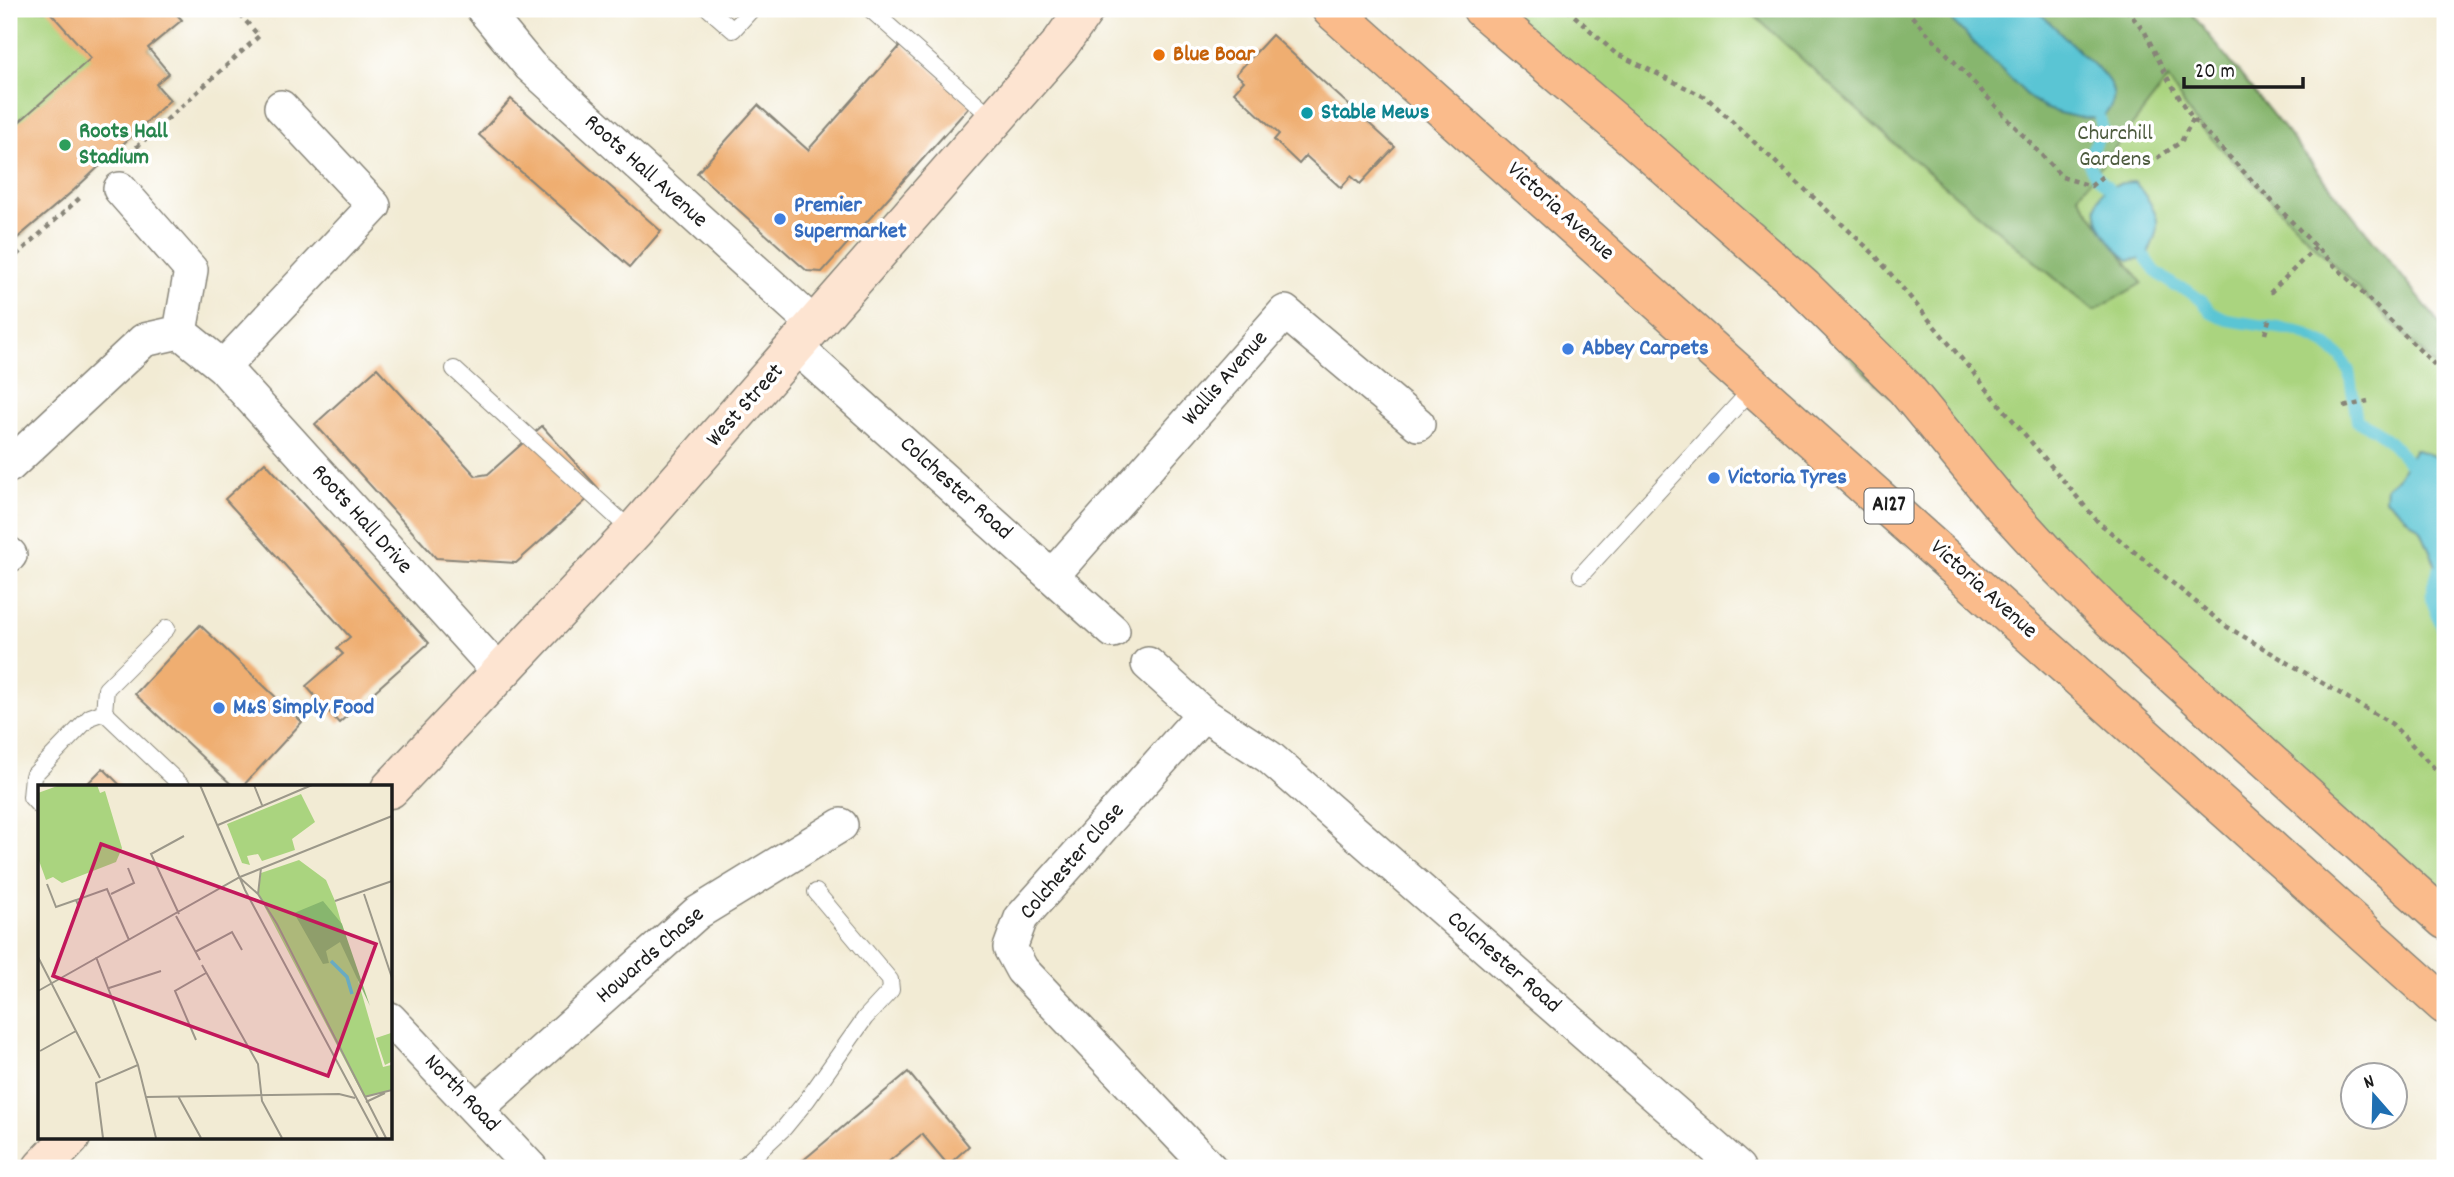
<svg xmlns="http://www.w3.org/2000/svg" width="2454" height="1177" font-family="Dekko,sans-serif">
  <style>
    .green { fill: #aad47f; stroke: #63784e; stroke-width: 2 }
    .forest { fill: #87b66e; stroke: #526945; stroke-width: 2 }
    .water { fill: #5ac5d4; stroke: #3b7078; stroke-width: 2 }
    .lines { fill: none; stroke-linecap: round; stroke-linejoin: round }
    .stream { stroke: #5ac5d4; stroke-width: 12 }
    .building { fill: #efae71 }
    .lane-casing { stroke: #878478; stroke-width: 18 }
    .street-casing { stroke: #878478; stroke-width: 36 }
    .secondary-casing { stroke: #878478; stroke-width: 41 }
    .highway-casing { stroke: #878478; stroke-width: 41 }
    .path { stroke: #878478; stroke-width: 4.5; stroke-dasharray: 5 5; stroke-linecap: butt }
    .lane { stroke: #fff; stroke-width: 16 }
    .street { stroke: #fff; stroke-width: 33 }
    .secondary { stroke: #fde4d1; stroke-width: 38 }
    .highway { stroke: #fabb8b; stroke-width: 38 }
    .food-dot { fill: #e8710a; stroke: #fff; stroke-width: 2.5 }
    .culture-dot { fill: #0f9aa8; stroke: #fff; stroke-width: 2.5 }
    .leisure-dot { fill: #2e9e5b; stroke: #fff; stroke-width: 2.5 }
    .shop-dot { fill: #3f7fe0; stroke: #fff; stroke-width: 2.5 }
    .labels { text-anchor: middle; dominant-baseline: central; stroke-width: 7; stroke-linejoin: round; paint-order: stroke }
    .shield { fill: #fff; stroke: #606060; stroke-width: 2 }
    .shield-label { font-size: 21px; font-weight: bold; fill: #1c1c1c }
    .food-label { font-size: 23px; font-weight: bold; fill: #c56008; stroke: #fff; text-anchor: start }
    .culture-label { font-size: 23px; font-weight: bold; fill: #0d838f; stroke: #fff; text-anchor: start }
    .leisure-label { font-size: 23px; font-weight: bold; fill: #27864d; stroke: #fff; text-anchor: start }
    .park-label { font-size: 23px; fill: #4e5c3f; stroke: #fff }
    .street-label { font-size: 23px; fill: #1c1c1c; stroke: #fff }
    .shop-label { font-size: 23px; font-weight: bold; fill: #366cbe; stroke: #fff; text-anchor: start }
    .inset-river { fill: none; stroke: #5ac5d4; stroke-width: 3.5 }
    .inset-road { fill: none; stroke: #9c988a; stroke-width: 2 }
    .view { fill: #c2185b; fill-opacity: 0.15; stroke: #c2185b; stroke-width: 3.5 }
    .inset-edge { fill: none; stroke: #1c1c1c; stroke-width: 3.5 }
  </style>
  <rect width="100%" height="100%" fill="#fff"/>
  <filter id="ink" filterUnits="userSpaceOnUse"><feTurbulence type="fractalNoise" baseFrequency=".0143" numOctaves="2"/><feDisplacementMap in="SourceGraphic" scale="14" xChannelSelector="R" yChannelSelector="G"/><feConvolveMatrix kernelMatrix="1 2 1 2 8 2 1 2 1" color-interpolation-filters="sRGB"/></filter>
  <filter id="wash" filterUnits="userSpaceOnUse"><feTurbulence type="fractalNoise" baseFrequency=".00686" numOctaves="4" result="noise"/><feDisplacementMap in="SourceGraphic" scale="28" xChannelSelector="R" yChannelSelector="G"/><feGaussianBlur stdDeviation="1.57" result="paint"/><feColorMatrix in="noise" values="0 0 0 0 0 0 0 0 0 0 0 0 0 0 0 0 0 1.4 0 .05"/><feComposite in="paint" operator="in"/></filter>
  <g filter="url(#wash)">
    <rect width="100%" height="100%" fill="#f2ebd4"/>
    <!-- green -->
    <path class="green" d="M9,9H172L182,20L148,48L169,73L156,84L170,100L74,190L9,245Z
      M1480,9H2183L2445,356V920Z"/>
    <!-- forest -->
    <path class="forest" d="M1747,9H2188L2445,330V375L2316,247L2193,119L2168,79L2078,196L2142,283L2094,311L1897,146Z"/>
    <!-- water -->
    <path class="water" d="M1940,9H2035C2050,22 2064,36 2078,50C2098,70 2133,92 2100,119L2076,117L2059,113L2045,108L2031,99Z
      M2135,182C2160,215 2164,220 2146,258L2129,260C2096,236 2074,183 2135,182Z
      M2415,449L2440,459L2445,463V571L2438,570L2421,530L2385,499L2386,487L2397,478Z"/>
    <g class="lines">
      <!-- stream -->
      <path class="stream" d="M2100,119L2103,130C2086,162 2080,160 2108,187
        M2146,258L2155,271L2175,286L2187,290L2202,301L2211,312L2227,320L2298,331L2325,344L2341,357L2349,371L2357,421C2380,429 2393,445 2408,462
        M2438,570L2431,598L2442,627"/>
    </g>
    <g id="blocks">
      <!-- building -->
      <path class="building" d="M47,9H172L182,20L148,48L169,73L156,84L170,100L74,190L9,245V131L91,58Z
        M1272,35L1395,147L1360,184L1351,176L1341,188L1306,156L1299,164L1274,140L1279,134L1234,92L1244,81L1236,74Z
        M902,44L971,105L822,272L807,271L697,173L758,105L808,150Z
        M511,99L661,231L630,267L479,135Z
        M377,368L476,476L488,474L542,426L599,489L516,563L436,558L315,424Z
        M265,462L429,643L339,723L306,686L343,654L337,648L350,637L225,499Z
        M200,625L302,722L242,787H234L135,694Z
        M103,768L122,787H84Z
        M908,1072L969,1146L948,1165L922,1134L881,1168H794Z"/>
    </g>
  </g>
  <g filter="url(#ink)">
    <use href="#blocks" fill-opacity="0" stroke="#878478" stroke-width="2"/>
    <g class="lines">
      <!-- lane casing -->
      <g class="lane-casing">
        <path id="lane" d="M709,9L733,30L752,9
          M870,9L995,120
          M454,369L633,532
          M1581,575L1754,387
          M104,712L106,689L167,628
          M40,807L31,797L33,776L90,717L104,712L183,787
          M741,1168L784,1128L807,1100L865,1018L891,990L890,980L816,892"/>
      </g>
      <!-- street casing -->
      <g class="street-casing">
        <path id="street" d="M483,9L530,66L816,326
          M120,189L191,270L180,332
          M797,348L1113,631
          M223,367L374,206L281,107
          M9,466L144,340L180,332L223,367L499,672
          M9,554L10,555
          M1052,576L1285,312L1418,424
          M1148,664L1203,714L1269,757L1738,1168
          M1203,714L1021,918L1010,948L1022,970L1210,1168
          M390,1019L531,1168
          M477,1109L697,913L841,825"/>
      </g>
      <!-- secondary casing -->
      <g class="secondary-casing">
        <path id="secondary" d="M390,789L633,532L1059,46L1085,9
          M42,1168L71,1137"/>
      </g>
      <!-- highway casing -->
      <g class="highway-casing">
        <path id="highway" d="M1331,9L2445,1005
          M1482,9L1617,124L1804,288L1905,388L1999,502L2054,562L2111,619L2445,920"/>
      </g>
      <!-- path -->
      <path class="path" d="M1567,9L1615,53L1707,98L1874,254L2098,522L2224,625L2392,724L2445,779
        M1905,9L2062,177L2091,186L2104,175
        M2126,9L2145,32L2168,79L2193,119L2316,247L2445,375
        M129,154L259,36L235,9
        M2157,158L2181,142L2193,119
        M9,262L83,195
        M2270,293L2316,247
        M2265,334L2270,316
        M2344,407L2368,401"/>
      <!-- lane -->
      <use href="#lane" class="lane"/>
      <!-- street -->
      <use href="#street" class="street"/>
      <!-- secondary -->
      <use href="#secondary" class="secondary"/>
      <!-- highway -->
      <use href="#highway" class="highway"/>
    </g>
  </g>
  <!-- markers -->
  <circle class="food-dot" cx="1159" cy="55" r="7"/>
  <circle class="culture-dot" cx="1307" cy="113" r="7"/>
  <circle class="leisure-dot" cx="65" cy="145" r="7"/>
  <g class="shop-dot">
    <circle cx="780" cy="219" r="7"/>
    <circle cx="1568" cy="349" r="7"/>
    <circle cx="1714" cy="478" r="7"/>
    <circle cx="219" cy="708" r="7"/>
  </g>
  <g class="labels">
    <!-- shield labels -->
    <rect class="shield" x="1864.5" y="488.5" width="49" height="35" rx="5"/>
    <g class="shield-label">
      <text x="1889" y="506">A127</text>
    </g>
    <!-- food labels -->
    <g class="food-label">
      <text x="1173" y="55">Blue Boar</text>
    </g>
    <!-- culture labels -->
    <g class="culture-label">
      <text x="1321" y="113">Stable Mews</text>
    </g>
    <!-- leisure labels -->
    <g class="leisure-label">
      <text x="79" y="132">Roots Hall<tspan x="79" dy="26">Stadium</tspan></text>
    </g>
    <!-- park labels -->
    <g class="park-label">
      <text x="2115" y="134">Churchill<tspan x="2115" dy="26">Gardens</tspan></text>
    </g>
    <!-- street labels -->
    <g class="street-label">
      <text transform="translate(645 172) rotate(42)">Roots Hall Avenue</text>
      <text transform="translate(1560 212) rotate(42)">Victoria Avenue</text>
      <text transform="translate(1226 379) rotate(-49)">Wallis Avenue</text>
      <text transform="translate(746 406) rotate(-48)">West Street</text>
      <text transform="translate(955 489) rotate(42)">Colchester Road</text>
      <text transform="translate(361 520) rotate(48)">Roots Hall Drive</text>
      <text transform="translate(1983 590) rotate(42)">Victoria Avenue</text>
      <text transform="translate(1073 862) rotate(-49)">Colchester Close</text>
      <text transform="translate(651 956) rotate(-41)">Howards Chase</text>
      <text transform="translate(1503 963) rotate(41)">Colchester Road</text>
      <text transform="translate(461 1094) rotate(46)">North Road</text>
    </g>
    <!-- shop labels -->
    <g class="shop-label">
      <text x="794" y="206">Premier<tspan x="794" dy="26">Supermarket</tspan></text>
      <text x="1582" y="349">Abbey Carpets</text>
      <text x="1728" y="478">Victoria Tyres</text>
      <text x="233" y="708">M&amp;S Simply Food</text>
    </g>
  </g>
  <!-- overview -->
  <g transform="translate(38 785)">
    <rect width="354" height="354" fill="#f2ebd4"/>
    <path d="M22,0H59L62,8L67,6L84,63L78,77L24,98L15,92L8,95L0,73V8ZM263,9L277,37L254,54L257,65L224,76L220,69L209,71L212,80L204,78L189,39ZM261,75L288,95L297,116L345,282L353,280V305L326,312L220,109L223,88ZM353,248V277L347,280L338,253Z" fill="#aad47f"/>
    <path d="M285,116L304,139L332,221L302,157L288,166L291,178L285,179L256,128Z" fill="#87b66e"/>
    <path class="inset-river" d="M293,176L309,192L314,209"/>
    <path class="inset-road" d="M162,0L207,105L340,353M216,0L224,20M180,40L274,0M202,93L220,109L239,139L348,353M9,99L18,122L38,115M73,109L96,98L90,83M220,109L223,83M326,109L354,193M297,116L354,96M41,122L38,115L69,104L91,155M141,129L113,69L146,51M138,131L162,175M157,167L194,147L204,165M0,172L62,293M58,172L100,280L58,298L65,353M164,180L220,279L224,316L244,353M71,203L123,186M0,206L202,92L354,31M158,255L137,206L168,188M2,266L38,246M100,280L118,353M140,311L163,353M108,312L301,309L317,313M326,312L354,305M328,317L347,308"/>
    <path class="view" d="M63,59L338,159L290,291L15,191Z"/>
    <rect width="354" height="354" class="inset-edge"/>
  </g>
  <!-- margin -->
  <rect width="2454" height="1177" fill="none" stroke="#fff" stroke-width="35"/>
  <!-- north arrow -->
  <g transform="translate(2374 1096) rotate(340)"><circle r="33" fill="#ffffff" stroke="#a4a4a4" stroke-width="2"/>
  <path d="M0-5L12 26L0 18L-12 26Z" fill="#1f6fb2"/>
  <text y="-10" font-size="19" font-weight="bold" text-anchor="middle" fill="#1c1c1c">N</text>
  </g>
  <!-- scale -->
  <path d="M2184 77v10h119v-10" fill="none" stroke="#1c1c1c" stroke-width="3.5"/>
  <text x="2195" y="77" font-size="21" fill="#1c1c1c" stroke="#ffffff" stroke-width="5" paint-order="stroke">20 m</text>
</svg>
